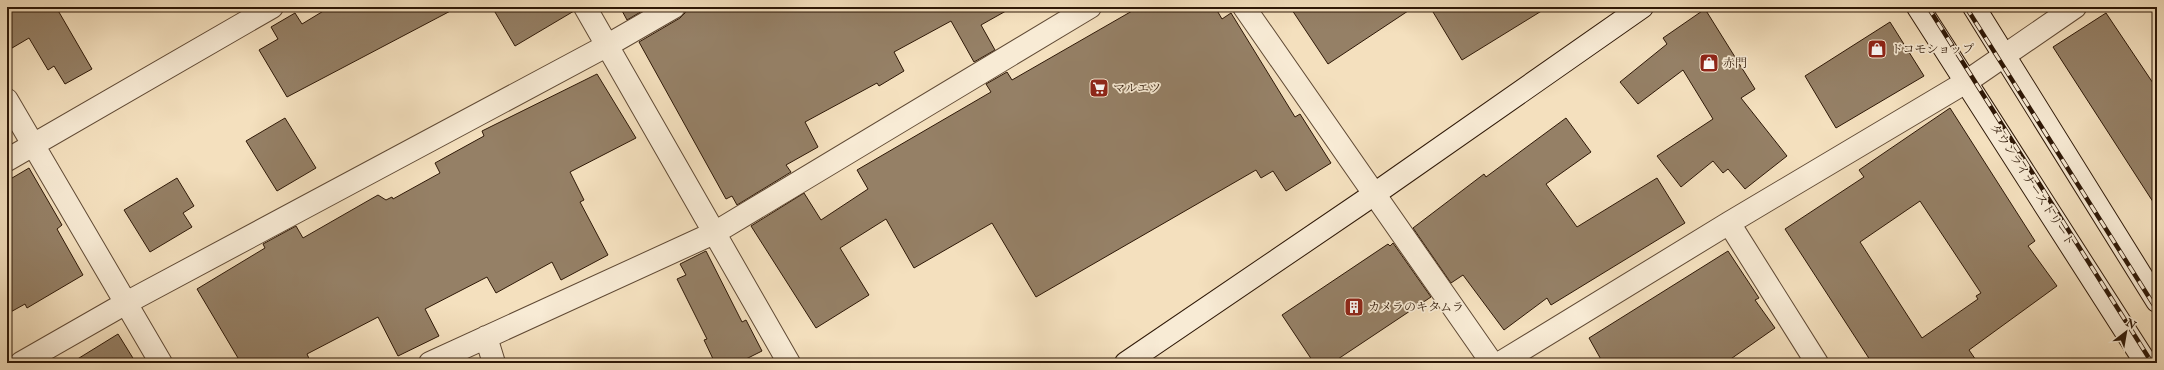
<svg xmlns="http://www.w3.org/2000/svg" width="2164" height="370" font-family="'IM FELL English','Noto Serif JP',serif">
  <style>
    .building { fill: #958066; stroke: #2e1807; fill-rule: evenodd }
    .lines { fill: none; stroke-linecap: round; stroke-linejoin: round }
    .street-casing { stroke: #604a35; stroke-width: 24 }
    .secondary-casing { stroke: #2e1807; stroke-width: 24 }
    .street { stroke: #f8ebd5; stroke-width: 22 }
    .secondary { stroke: #f8ebd5; stroke-width: 22 }
    .rail-casing { stroke: #2e1807; stroke-width: 4.5 }
    .rail { stroke: #f8ebd5; stroke-width: 3; stroke-dasharray: 9; stroke-linecap: butt }
    .labels { text-anchor: middle; dominant-baseline: central; stroke-width: 3.5; stroke-linejoin: round; paint-order: stroke }
    .poi-label { font-size: 12px; fill: #2e1807; stroke: #f8ebd5; text-anchor: start }
    .street-label { font-size: 12px; fill: #2e1807; stroke: #f8ebd5 }
  </style>
  <rect width="100%" height="100%" fill="#f4e0be"/>
  <filter id="stains"><feTurbulence type="fractalNoise" baseFrequency=".005" numOctaves="4"/><feColorMatrix values="0 0 0 0 .2 0 0 0 0 .09 0 0 0 0 .02 0 0 0 .5 -.17"/></filter>
  <radialGradient id="worn" r=".72"><stop offset=".6" stop-color="#630" stop-opacity="0"/><stop offset="1" stop-color="#630" stop-opacity=".3"/></radialGradient>
  <!-- building -->
  <path class="building" d="M7,7H56L92,69L65,84L54,66L48,70L29,38L7,51Z
    M330,7H458L287,97L259,50L278,39L271,27L295,13L302,24Z
    M492,7H573L574,11L515,46Z
    M620,7H649L627,20Z
    M686,7H1013L981,25L995,50L974,62L951,21L894,52L904,71L879,86L877,83L805,122L818,147L786,165L791,172L737,205L732,196L726,199L639,42L680,18L685,13Z
    M1139,7H1215L1222,19L1231,13L1295,117L1300,114L1331,163L1286,191L1273,171L1261,178L1256,170L1036,297L992,223L914,268L886,219L840,248L869,295L816,328L751,226L804,193L821,220L868,189L857,170L991,92L986,84L1007,72L1012,80Z
    M1290,7H1414L1328,64Z
    M1430,7H1548L1462,60Z
    M1705,9L1755,89L1741,98L1787,156L1745,189L1728,169L1723,173L1713,161L1681,187L1657,156L1713,119L1683,70L1638,104L1620,82L1667,44L1663,38Z
    M2106,13L2157,89V208L2053,47Z
    M1890,22L1924,76L1836,128L1805,76Z
    M597,74L636,138L570,172L584,200L580,202L608,255L561,280L552,262L496,293L487,277L425,309L439,336L398,356L378,317L307,354L311,363H241L197,289L265,248L263,244L296,226L303,238L378,195L386,200L392,197L393,199L440,173L435,163L484,136L482,131Z
    M1950,108L2035,241L2028,246L2057,286L1969,350L1978,363H1872L1785,229L1864,177L1859,170ZM1920,201L1981,293L1976,296L1978,299L1922,338L1860,242Z
    M285,118L316,168L277,191L246,141Z
    M1566,118L1591,152L1546,184L1577,227L1657,178L1685,223L1551,305L1547,298L1504,330L1463,275L1451,283L1413,228L1484,174L1486,177Z
    M29,168L62,225L57,229L83,275L27,308L25,304L7,314V181Z
    M177,178L194,206L183,213L192,227L150,252L124,210Z
    M1393,243L1431,297L1332,363H1314L1282,315L1388,244L1390,246Z
    M706,251L742,322L746,320L762,351L738,363H715L704,340L707,339L677,279L686,275L680,264Z
    M1728,251L1759,298L1755,300L1775,328L1725,363H1603L1589,338Z
    M118,334L136,363H71Z"/>
  <g class="lines">
    <!-- street casing -->
    <g class="street-casing">
      <path id="street" d="M585,7L789,363
        M1244,7L1492,363
        M7,100L161,363
        M7,160L272,7
        M1729,223L1817,363
        M486,337L494,363
        M21,363L126,303L608,45L674,7
        M430,363L716,232L1090,7
        M1500,363L1729,223L1966,82L2075,7"/>
    </g>
    <!-- secondary casing -->
    <g class="secondary-casing">
      <path id="secondary" d="M1918,7L2146,363
        M1974,7L2157,301
        M1126,363L1373,195L1642,7"/>
    </g>
    <!-- street -->
    <use href="#street" class="street"/>
    <!-- secondary -->
    <use href="#secondary" class="secondary"/>
    <!-- rail casing -->
    <g class="rail-casing">
      <path id="rail" d="M1928,7L2152,363
        M1966,7L2157,310"/>
    </g>
    <!-- rail -->
    <use href="#rail" class="rail"/>
  </g>
  <!-- icons -->
  <defs>
    <g id="shop-square" transform="scale(1)"><rect x="-9" y="-9" width="18" height="18" rx="4" fill="#8f2418" stroke="#f8ebd5"/><path d="M-5-2.5h2.3a2.7 3.5 0 0 1 5.4 0H5L5.5 6h-11ZM-1.5-2.5h3a1.5 2.3 0 0 0-3 0Z" fill="#fff"/></g>
    <g id="supermarket-square" transform="scale(1)"><rect x="-9" y="-9" width="18" height="18" rx="4" fill="#8f2418" stroke="#f8ebd5"/><path d="M-6-5.5h2.5l.6 2H6L4.5 2H-2.5L-4.4-4H-6ZM-1.5 3.2a1.3 1.3 0 1 0 .1 0ZM3 3.2a1.3 1.3 0 1 0 .1 0Z" fill="#fff"/></g>
    <g id="building-square" transform="scale(1)"><rect x="-9" y="-9" width="18" height="18" rx="4" fill="#8f2418" stroke="#f8ebd5"/><path d="M-4-6H4V6H1V3H-1V6H-4ZM-2.5-4.3h1.7v1.8h-1.7ZM.8-4.3h1.7v1.8H.8ZM-2.5-1h1.7V.8h-1.7ZM.8-1h1.7V.8H.8Z" fill="#fff"/></g>
  </defs>
  <g fill-rule="evenodd">
    <use href="#shop-square" x="1877" y="49"/>
    <use href="#shop-square" x="1709" y="63"/>
    <use href="#supermarket-square" x="1099" y="88"/>
    <use href="#building-square" x="1354" y="307"/>
  </g>
  <g class="labels">
    <!-- poi labels -->
    <g class="poi-label">
      <text x="1891" y="49">ドコモショップ</text>
      <text x="1723" y="63">赤門</text>
      <text x="1113" y="88">マルエツ</text>
      <text x="1368" y="307">カメラのキタムラ</text>
    </g>
    <!-- street labels -->
    <g class="street-label">
      <text transform="translate(2032 185) rotate(57)">タウンライナーストリート</text>
    </g>
  </g>
  <!-- margin -->
  <rect width="2164" height="370" fill="none" stroke="#f4e0be" stroke-width="24"/>
  <rect x="8" y="8" width="2148" height="354" fill="none" stroke="#2e1807" stroke-width="2"/>
  <rect x="12" y="12" width="2140" height="346" fill="none" stroke="#2e1807"/>
  <!-- north arrow -->
  <g transform="translate(2126 332) rotate(31)" stroke="#f8ebd5" stroke-width="3" paint-order="stroke">
  <path d="M0-3L7 15L0 10L-7 15Z" fill="#2e1807"/>
  <text y="-6" font-size="11" font-weight="bold" text-anchor="middle" fill="#2e1807">N</text>
  </g>
  <rect width="100%" height="100%" filter="url(#stains)"/>
  <rect width="100%" height="100%" fill="url(#worn)"/>
</svg>
